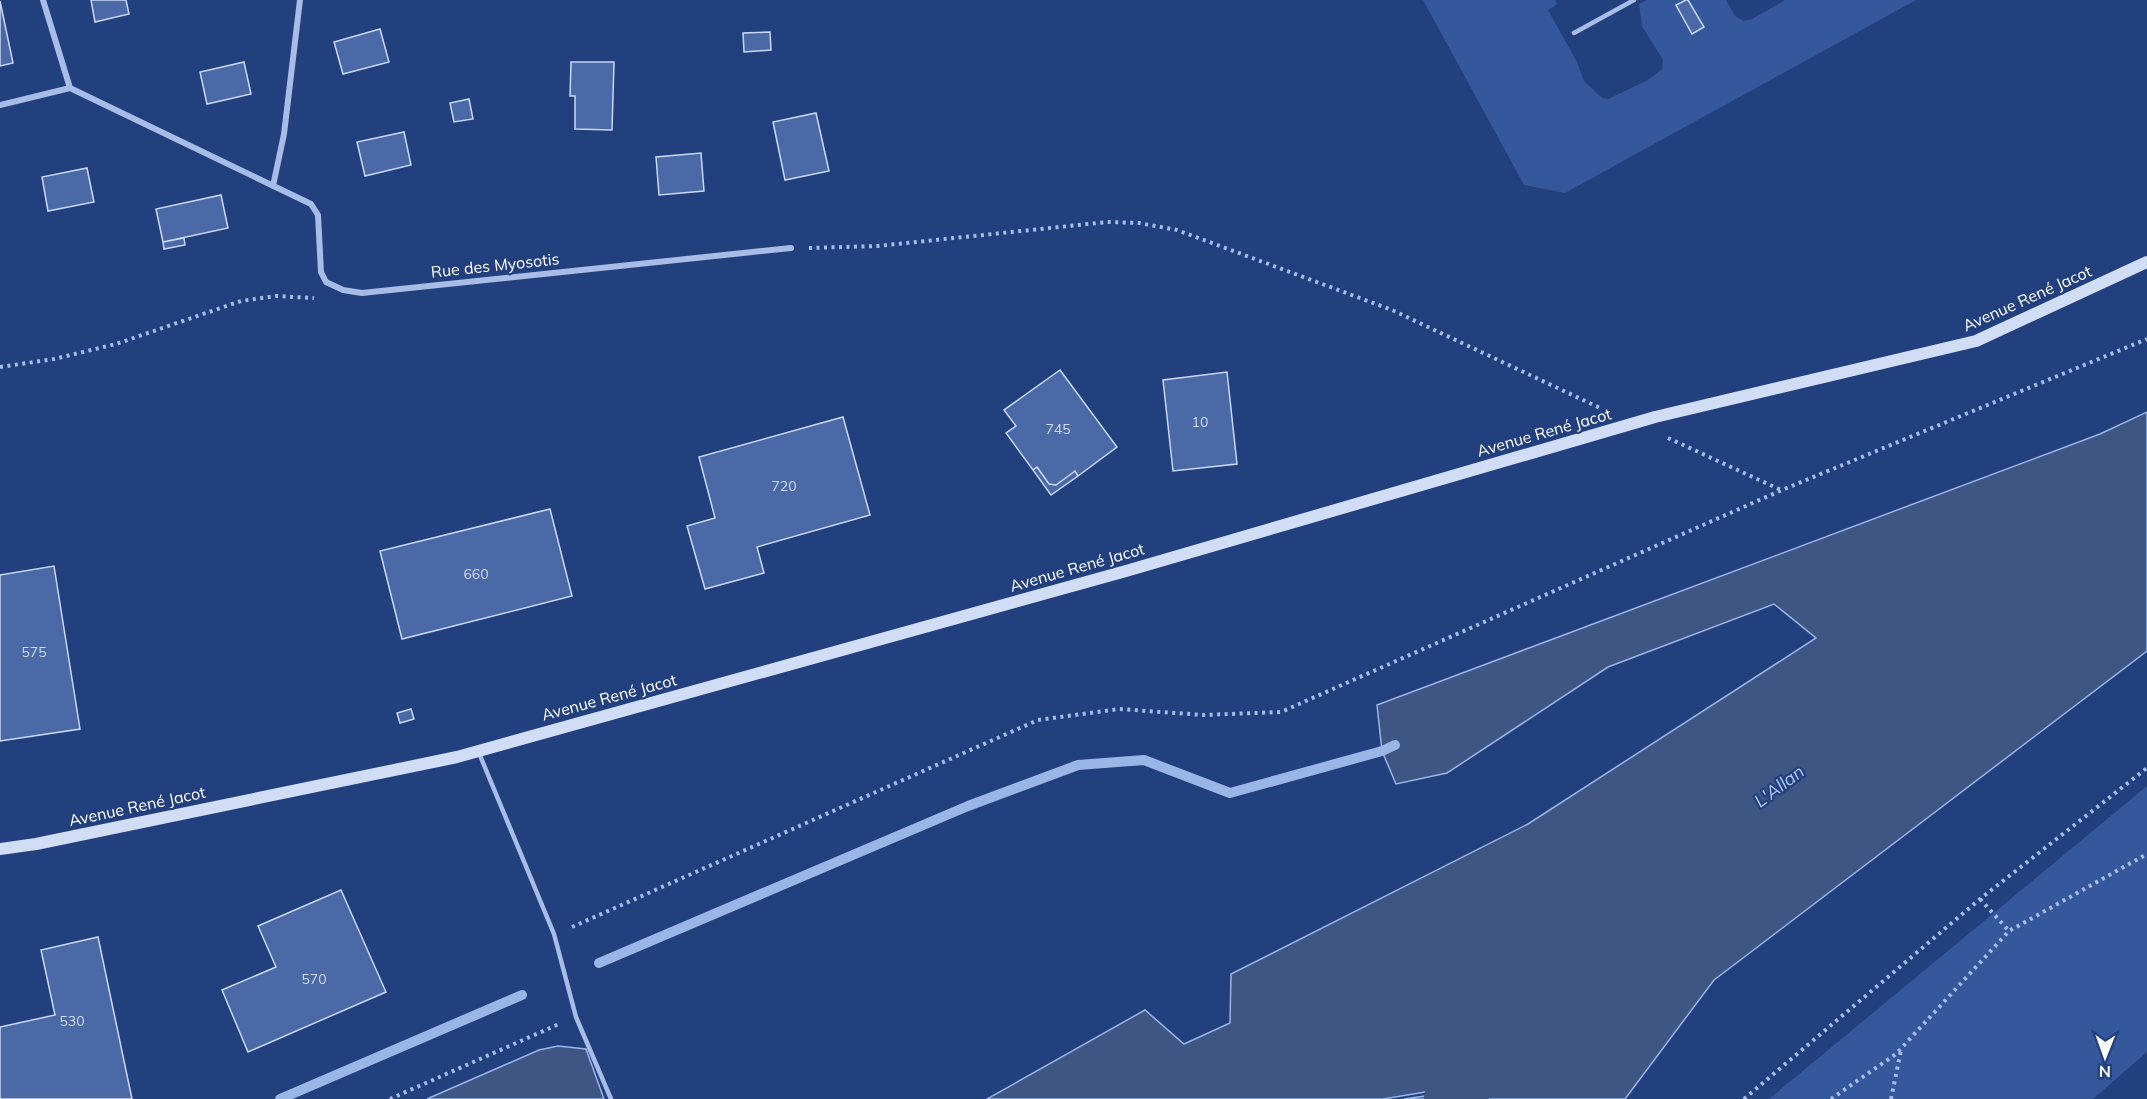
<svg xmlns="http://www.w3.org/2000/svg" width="2147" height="1099" font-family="Mulish,sans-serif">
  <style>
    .green { fill: #35579c }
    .water { fill: #3f5583; stroke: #9bb5e7; stroke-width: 1.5 }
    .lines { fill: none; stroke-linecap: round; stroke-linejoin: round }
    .stream { stroke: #9bb5e7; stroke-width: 10 }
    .river { stroke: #3f5583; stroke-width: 58 }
    .building { fill: #4b69a7; stroke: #cad8f5; stroke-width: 1.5 }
    .path { stroke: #a7bce6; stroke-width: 4; stroke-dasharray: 3 4.5; stroke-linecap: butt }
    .service { stroke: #a7bce6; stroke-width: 4.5 }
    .minor { stroke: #a7bce6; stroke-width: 6 }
    .secondary { stroke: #d1dcf5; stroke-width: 12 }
    .labels { text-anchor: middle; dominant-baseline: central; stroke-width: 4.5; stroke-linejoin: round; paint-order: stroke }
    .number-label { font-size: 14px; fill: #d2dae9 }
    .street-label { font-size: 16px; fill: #fff; stroke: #223f7e }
    .water-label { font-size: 18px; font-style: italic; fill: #b2c6ee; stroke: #223f7e }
  </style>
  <rect width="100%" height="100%" fill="#223f7e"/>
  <!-- green -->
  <path class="green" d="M1423,0H1555L1557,4L1548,10L1577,62L1584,81L1602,98L1608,99L1648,80L1662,69L1663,60L1642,26L1639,4L1647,0H1726L1735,16L1744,21L1752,19L1785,0H1916L1565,193L1524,185Z
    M2147,786V1052L2093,1099H1769Z"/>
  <!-- water -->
  <path class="water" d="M2147,412V651L1714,980L1625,1099H1404L1459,1091L1462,1086L1383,1099H987L1145,1010L1184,1044L1230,1023L1231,974L1528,824L1816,638L1774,604L1608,667L1447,773L1396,784L1382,751L1377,705L2100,434Z
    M558,1046L586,1049L604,1099H427L539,1050Z"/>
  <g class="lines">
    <!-- stream -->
    <path class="stream" d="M599,963L968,806L1078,765L1144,760L1230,793L1382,751L1395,745
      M280,1099L522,995"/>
    <!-- river -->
    <path class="river" d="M1453,1099L1463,1085L1503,1014"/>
  </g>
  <!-- building -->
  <path class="building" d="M91,0H126L129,14L95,22Z
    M1686,0H1688L1704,27L1692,34L1676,5Z
    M0,1L13,63L0,66Z
    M380,29L389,62L343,74L334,42Z
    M770,32L771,50L744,52L743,33Z
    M244,62L251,94L207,104L200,72Z
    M571,62H614L612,130L575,129V96H570Z
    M469,99L473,119L454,122L450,103Z
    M816,113L829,171L785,180L773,122Z
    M404,132L411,165L365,176L357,142Z
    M701,153L704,191L659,195L656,157Z
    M87,168L94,202L48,211L42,177Z
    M221,195L228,228L163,242L156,209Z
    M184,238L185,245L164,249L163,242Z
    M1060,370L1117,447L1078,476L1075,471L1056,485L1049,484L1037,467L1033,470L1006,433L1016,426L1004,410Z
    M1227,372L1237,464L1173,471L1163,380Z
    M843,417L870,515L757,547L764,573L705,589L687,526L715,518L699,457Z
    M1037,467L1049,484L1056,485L1075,471L1078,476L1051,495L1033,470Z
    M550,509L572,596L402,639L380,551Z
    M54,566L80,729L0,741V575Z
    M411,709L414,719L400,723L397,713Z
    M341,890L386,992L248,1052L222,990L276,967L258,926Z
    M98,937L132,1099H0V1027L55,1015L41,950Z"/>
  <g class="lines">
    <!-- path -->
    <path class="path" d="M809,248L878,246L1107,222L1139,223L1177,230L1392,310L1600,408
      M0,367L54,359L116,344L241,301L276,296L314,298
      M1668,438L1781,490
      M1980,899L2009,931
      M572,927L1038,720L1119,709L1203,715L1281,712L1782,490L2147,339
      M390,1099L559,1024
      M1744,1099L1980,899L2147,768
      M1831,1099L1896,1054L2009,931L2147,854
      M1891,1099L1901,1050"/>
    <!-- service -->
    <path class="service" d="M1574,33L1634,0
      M479,753L554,934L576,1017L611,1099"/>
    <!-- minor -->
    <path class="minor" d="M43,0L70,88L311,204L318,215L321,272L326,282L343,290L362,293L791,248
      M0,105L70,88
      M273,186L284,134L300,0"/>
    <!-- secondary -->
    <path class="secondary" d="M0,849L36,844L457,757L1126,571L1655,417L1976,341L2147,262"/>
  </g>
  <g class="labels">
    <!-- number labels -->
    <g class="number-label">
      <text x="1200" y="422">10</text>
      <text x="1058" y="429">745</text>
      <text x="784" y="486">720</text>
      <text x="476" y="574">660</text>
      <text x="34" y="652">575</text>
      <text x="314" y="979">570</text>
      <text x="72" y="1021">530</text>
    </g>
    <!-- street labels -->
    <g class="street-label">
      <text transform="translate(495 265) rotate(-6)">Rue des Myosotis</text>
      <text transform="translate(2027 298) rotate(-24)">Avenue René Jacot</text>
      <text transform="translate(1544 432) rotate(-16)">Avenue René Jacot</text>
      <text transform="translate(1077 567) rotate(-16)">Avenue René Jacot</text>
      <text transform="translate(609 697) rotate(-15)">Avenue René Jacot</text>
      <text transform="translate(137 806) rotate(-12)">Avenue René Jacot</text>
    </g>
    <!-- water labels -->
    <g class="water-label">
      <text transform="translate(1779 786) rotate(-37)">L'Allan</text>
    </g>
  </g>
  <!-- north arrow -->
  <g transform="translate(2105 1057) rotate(181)" stroke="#223f7e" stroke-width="4.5" paint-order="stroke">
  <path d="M0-4.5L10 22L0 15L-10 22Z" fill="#ffffff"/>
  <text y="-9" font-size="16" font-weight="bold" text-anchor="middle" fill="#ffffff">N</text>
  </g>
</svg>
